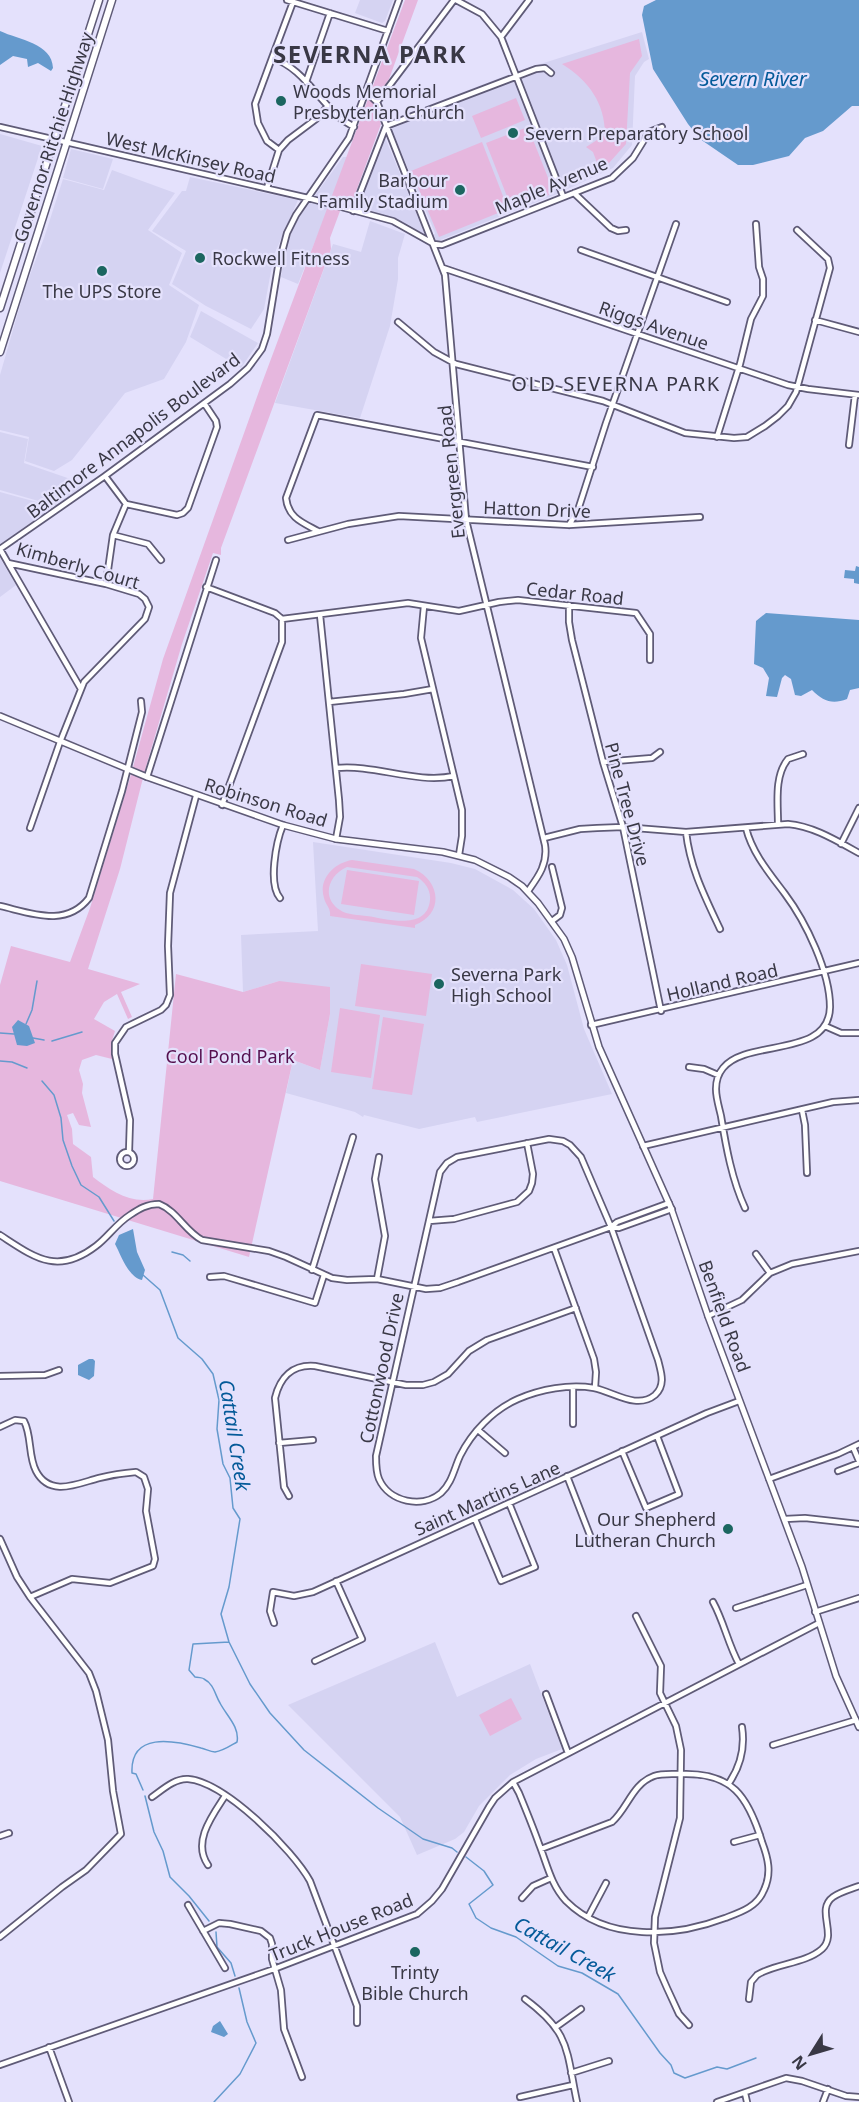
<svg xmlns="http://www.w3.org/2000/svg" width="859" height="2102" font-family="'Noto Sans',sans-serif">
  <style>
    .built { fill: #d5d3f2 }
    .green { fill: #e6b7de; fill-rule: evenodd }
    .water { fill: #659acd }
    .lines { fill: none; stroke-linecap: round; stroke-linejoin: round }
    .stream { stroke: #659acd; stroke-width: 1.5 }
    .minor-casing { stroke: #5f5b77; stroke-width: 8 }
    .major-casing { stroke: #5f5b77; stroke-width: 8 }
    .highway-casing { stroke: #5f5b77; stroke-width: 9 }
    .minor { stroke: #fff; stroke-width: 4.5 }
    .major { stroke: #fff; stroke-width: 5 }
    .highway { stroke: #fff; stroke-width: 6 }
    .poi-dot { fill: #1b6660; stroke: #e4e1fc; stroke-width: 2 }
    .labels { text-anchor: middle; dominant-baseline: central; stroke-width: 4.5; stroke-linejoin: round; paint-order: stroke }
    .poi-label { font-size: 18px; fill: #393845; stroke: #e4e1fc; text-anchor: start }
    .street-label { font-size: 18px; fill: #393845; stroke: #e4e1fc }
    .park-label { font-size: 18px; fill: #55104f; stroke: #e4e1fc }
    .water-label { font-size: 20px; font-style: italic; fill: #045a99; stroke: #e4e1fc }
    .neighbourhood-label { font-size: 20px; letter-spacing: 1.5px; fill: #393845; stroke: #e4e1fc }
    .district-label { font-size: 24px; font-weight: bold; letter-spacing: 1.5px; fill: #393845; stroke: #e4e1fc }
  </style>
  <rect width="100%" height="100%" fill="#e4e1fc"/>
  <!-- built -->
  <path class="built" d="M360,0H393L385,21L382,23L355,13Z
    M642,32L649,59L644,62L635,76L632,145L613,168L557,194L438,241L436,240L434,235L435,233L388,121L515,72Z
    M0,134L42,146L0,273Z
    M384,135L425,234L355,208Z
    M71,149L113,159L103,189L63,178Z
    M343,157H349L298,284L281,277L285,251L295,223Z
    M112,170L175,193L148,230L182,253L169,285L199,305L186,342L164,379L125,393L72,460L54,471L25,461L29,437L0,430V375L25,288L44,238L63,179L104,190Z
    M190,177L298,200L274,255L264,309L251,329L206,306L172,284L186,251L152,231L182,191H186Z
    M370,221L405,234L398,258V279L390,326L360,418L275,403L333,244L361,252Z
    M201,311L258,343L241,368L190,337Z
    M0,432L28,439L24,463L85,484L56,506L0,490Z
    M0,492L55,507L0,554Z
    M0,558L16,585L0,597Z
    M313,842L451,863L475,869L513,890L534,909L556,940L567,965L584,1029L612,1094L477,1122L475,1117L419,1129L364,1115L363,1117L355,1112L286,1093L293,1060L320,1070L330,1014L279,981L243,992L241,935L318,931Z
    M435,1642L457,1697L530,1664L562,1749L536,1759L510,1775L479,1806L464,1832L455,1839L417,1855L400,1817L288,1705Z"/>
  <!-- green -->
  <path class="green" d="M405,0H418L389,79L379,94L376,112L381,124L351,205L343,203L330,238L331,249L221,548V555L213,553L182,644L145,770L120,869L88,969L140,984L121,992L132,1017L128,1019L117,994L104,1002L94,1019L115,1031L111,1044L112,1059L96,1055L82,1060L79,1070L83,1084L82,1093L91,1127L79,1125L73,1113L67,1115L72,1129L73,1144L91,1157L93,1177C110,1190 130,1204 153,1199L176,974L243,992L279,981L330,987V1014L320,1070L293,1060L249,1257L0,1181V985L11,946L70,962L90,908L130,778L163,659L262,383Z
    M639,39L642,56L630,73L626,144L609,163L599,168L593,152L586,147L605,135C605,103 589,81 562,64Z
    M516,98L525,120L481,138L472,116Z
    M528,127L554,193L512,209L486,143Z
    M482,142L508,209L439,237L411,171Z
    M352,860L414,869C441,881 444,914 415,925V928L330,916C331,908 326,906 324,898C318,879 334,863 352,860ZM347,867L417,877C425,882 431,890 430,900C427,931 387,919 367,916C359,915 347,915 340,910C321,898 328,875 347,867Z
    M347,870L419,881L414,915L341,904Z
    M361,964L432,974L426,1016L355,1006Z
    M340,1008L380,1015L371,1078L331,1072Z
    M383,1017L424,1024L412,1095L372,1089Z
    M511,1698L522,1719L490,1736L479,1715Z"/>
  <!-- water -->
  <path class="water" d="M656,0H859V106H852L823,131L805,138L789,156L753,165H738L700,139L688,124L653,69L642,15L644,6Z
    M0,31C19,40 52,43 53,68L51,71L38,63L28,67L27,59L13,56L0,65Z
    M856,566L859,567V584L854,583V579L844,578L845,570L855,571Z
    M766,613L859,620V688L850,690L847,699C832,705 823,701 812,690L801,696L795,695L791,679L785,675L782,678L777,697L766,696L769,678L763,668L754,664L756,621Z
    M18,1020L29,1026L35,1043L27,1046L17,1045L12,1027Z
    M133,1229L137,1252L145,1270L142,1280C128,1277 121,1255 115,1244L119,1235Z
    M89,1359H93L95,1361L94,1376L89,1380L78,1375V1365Z
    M220,2021L228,2034L224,2037L211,2032L213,2026Z"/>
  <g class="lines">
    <!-- stream -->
    <path class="stream" d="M26,1024L32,1010L37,981
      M0,1033L14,1034
      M33,1038L44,1040
      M52,1041L82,1032
      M0,1061L12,1062L27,1068
      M42,1081L54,1095L61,1118L63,1140L72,1166L81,1185L99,1197L114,1221
      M172,1252L183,1255L190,1261
      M143,1275L160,1290L178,1338L202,1359L213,1374L219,1400L217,1429L223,1464L230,1478L233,1508L240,1519L229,1587L221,1614L229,1642L250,1684L270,1713L304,1750L378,1808L423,1839L452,1848L457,1852
      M143,1790L136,1774L132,1773C130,1732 173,1740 201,1748C206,1749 210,1752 215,1752C223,1751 230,1746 237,1742C240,1727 226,1715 220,1703C215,1695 214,1684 204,1679C204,1678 196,1677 195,1677L189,1670L193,1644L229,1642
      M145,1796L154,1832L163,1851L170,1877L189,1896L209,1921
      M466,1857L484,1871L493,1885L469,1904L476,1918L491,1928L516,1937L558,1966L582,1973L618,1994L660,2053L671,2065L674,2073L685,2078L717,2067L727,2069L756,2058
      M216,1932L217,1947L231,1963L235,1976
      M214,2102L240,2074L256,2043L247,2022L239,1988"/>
    <!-- minor casing -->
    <g class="minor-casing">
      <path id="minor" d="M287,0L388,31
        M456,0L482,14L501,37L563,196
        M501,37L529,0
        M272,58L293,2
        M306,82L330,13
        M365,91L377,102L445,275L466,520L545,845C548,864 538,877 528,891
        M377,102L454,0
        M0,127L308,198L393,221L434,244L442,245L612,178L633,158L649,132L662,127
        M279,150L267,141L258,123L255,104L272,58C296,65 311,88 328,106
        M267,188L279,150L288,140L316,119L328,106L341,119L354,127
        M574,193L611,228L618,231L626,230
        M353,211L386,126L536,69L545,68L551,73
        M581,250L727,302
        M443,268L788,385L808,389L859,395
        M815,320L859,332
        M398,322L434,352L456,364L603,401L685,433L734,438L747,437L765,426L778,416L788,406L796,392L830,268L828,259L797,230
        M717,437L740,364L751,319L763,296V279L759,267L756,224
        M849,445L855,395
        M105,476L126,504L177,515L183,513L188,508L217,427L216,421L204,403
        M569,525L578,510L606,423L676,224
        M318,531C303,523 288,518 286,498L317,415L593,467
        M113,535L148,544L161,560
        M288,540L348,524L399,516L569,525L700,517
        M0,549L105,476L230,384L248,368L262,349L267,334L278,267L287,233L296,215L349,138L399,0
        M0,549L8,563L106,584L139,594L145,599L149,607L145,619L84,682L60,742L30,828
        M8,563L81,689
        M106,584L113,535L126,504
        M206,587L275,613L282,619
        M569,605V622L572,640L603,762L623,827L661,1011
        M424,606L421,638L462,810V836L459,855
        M320,615L339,800L340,817L336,839
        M282,619L408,603L459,611L499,602L518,600L636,613L650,634V660
        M329,702L404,694L433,689
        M603,762L652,758L660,752
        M336,768C375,764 415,784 454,776
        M147,777L216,560
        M222,805L282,642V619
        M778,824C778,803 774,776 788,759L803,754
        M686,832C690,868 705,897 720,929
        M544,838L580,829L597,828L623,827L686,832L788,824C813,826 837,841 859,853
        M841,844L859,808
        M280,898C268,884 276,842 283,825
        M0,906C31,913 66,928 89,898L122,791L142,712L141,701
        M552,921L560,915L562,908L552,867
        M591,1025L859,963
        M825,1026L841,1033H859
        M689,1067L704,1069L718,1075
        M802,1110L805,1125L807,1173
        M549,1139L563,1141L570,1145L581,1157L611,1227L658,1360C661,1372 666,1385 655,1395C637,1410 614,1392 594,1388C569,1384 541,1389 518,1399C493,1410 472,1432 460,1456C454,1469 452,1483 441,1493C422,1509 389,1502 379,1479C376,1472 376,1464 376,1456L440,1172L447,1163L457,1157Z
        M643,1146L833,1102L859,1100
        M129,1152L130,1120L115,1054V1043L126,1027L161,1010L166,1005L170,995L168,946L170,893L196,796
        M120 1159a7 7 0 1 1 14 0a7 7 0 1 1-14 0Z
        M745,1208C732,1180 726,1147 721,1116C719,1107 716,1098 716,1089C716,1082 718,1074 723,1068C747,1038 829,1059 830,1007C830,972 806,922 785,894C770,874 752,853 746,828
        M429,1221L454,1219L517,1202L529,1191L532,1183L533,1174L527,1143
        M611,1227L619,1228L672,1209
        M0,1235C34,1257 57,1276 96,1246C108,1237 116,1224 130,1215C139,1209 147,1204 159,1204C177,1211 185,1231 202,1240L269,1251L286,1257L332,1278L347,1280L377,1279L426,1289L440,1288L458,1282L611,1227L617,1222L669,1203
        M554,1248L594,1359L596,1372L595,1388
        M756,1254L770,1273
        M312,1270L353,1137
        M210,1277L224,1276L315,1303L324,1275
        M377,1279L385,1236L375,1179L379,1157
        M708,1316L742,1300L770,1273L792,1264L859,1251
        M0,1376L45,1375L59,1370
        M573,1424V1387
        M0,1427L15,1420L24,1421C32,1436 28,1456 36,1471C50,1498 79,1483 99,1478C111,1475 124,1473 136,1472L144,1477L148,1489L146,1511L155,1559L153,1566L110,1583L72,1579L30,1597
        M478,1430L505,1453
        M279,1443L313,1440
        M853,1447L859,1461
        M622,1451L646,1508L679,1494L657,1436
        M838,1471L859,1463
        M567,1476L593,1543
        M769,1479L838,1454L859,1444
        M289,1496L284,1487L275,1398C280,1377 293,1364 315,1366L406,1385H423L434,1382L448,1374L469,1351L487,1340L576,1308
        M475,1519L501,1581L535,1567L509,1503
        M785,1519L805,1518L859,1524
        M0,1539L17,1577L30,1597L89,1673L96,1691L108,1740L113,1791L121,1834L86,1870L62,1887L0,1937
        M713,1602C724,1622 728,1644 739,1664
        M736,1608L807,1585
        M815,1612L859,1598
        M636,1616L661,1666L660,1693L676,1726L681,1750L680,1818L655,1917L654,1943L660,1972L667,1988L679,2014L689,2025
        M274,1623L270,1611L273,1592L294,1596L313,1592L707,1413L739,1401
        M315,1661L362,1639L336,1581
        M546,1694L568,1753
        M773,1745L856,1720
        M513,1782L519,1793C526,1810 533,1827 539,1844C547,1864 551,1885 566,1901C607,1942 675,1937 725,1918C741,1912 757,1907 764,1890C772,1873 768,1858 762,1842C748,1796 732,1772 681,1774C672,1774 662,1773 654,1776C632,1784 628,1808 612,1822L541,1849
        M729,1783C740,1767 745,1747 742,1727
        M152,1797C162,1790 175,1778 188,1779C225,1782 293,1850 310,1881L357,2006V2023
        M0,1836L9,1833
        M734,1842L760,1835
        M208,1865C192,1842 212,1816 225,1796
        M522,1898L533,1886L551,1878
        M188,1905L225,1968
        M588,1917L606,1883
        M203,1931L219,1923L230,1924L261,1931L270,1938L272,1944V1959L281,1990L284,2029L302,2077
        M525,1999C571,2033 566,2050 577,2102
        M749,1999L751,1982L757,1975C776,1963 805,1964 822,1949C838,1934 815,1910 833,1897C840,1892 851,1889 859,1886
        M556,2027L581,2009
        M49,2047L69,2102
        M0,2065L274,1969L417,1914L432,1901L442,1889L489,1807L495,1798L513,1782L819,1623
        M571,2073L609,2061
        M745,2093L747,2102
        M520,2097L573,2085
        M717,2102L786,2078L802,2081L846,2096L859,2097
        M823,2102L828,2089"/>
    </g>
    <!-- major casing -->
    <g class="major-casing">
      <path id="major" d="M0,716L147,777L283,825L336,839L443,852L475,860L509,877L522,886L538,903L564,939L572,957L599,1047L671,1208L708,1316L802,1567L836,1676L859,1727"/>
    </g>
    <!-- highway casing -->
    <g class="highway-casing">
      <path id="highway" d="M0,308L99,0
        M0,352L112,0"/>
    </g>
    <!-- minor -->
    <use href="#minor" class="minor"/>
    <!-- major -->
    <use href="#major" class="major"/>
    <!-- highway -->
    <use href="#highway" class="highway"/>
  </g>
  <!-- markers -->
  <g class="poi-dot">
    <circle cx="281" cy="101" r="6"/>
    <circle cx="513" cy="133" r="6"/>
    <circle cx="460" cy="190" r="6"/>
    <circle cx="200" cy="258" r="6"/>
    <circle cx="102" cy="271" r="6"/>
    <circle cx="439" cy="984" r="6"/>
    <circle cx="728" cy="1529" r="6"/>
    <circle cx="415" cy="1952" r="6"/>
  </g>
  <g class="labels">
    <!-- poi labels -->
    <g class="poi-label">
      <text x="293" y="91">Woods Memorial<tspan x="293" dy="21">Presbyterian Church</tspan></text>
      <text x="525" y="133">Severn Preparatory School</text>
      <text x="448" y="180" text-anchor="end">Barbour<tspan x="448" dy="21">Family Stadium</tspan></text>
      <text x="212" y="258">Rockwell Fitness</text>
      <text x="102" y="291" text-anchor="middle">The UPS Store</text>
      <text x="451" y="974">Severna Park<tspan x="451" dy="21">High School</tspan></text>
      <text x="716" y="1519" text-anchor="end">Our Shepherd<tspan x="716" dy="21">Lutheran Church</tspan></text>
      <text x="415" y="1972" text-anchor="middle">Trinty<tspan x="415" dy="21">Bible Church</tspan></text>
    </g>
    <!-- street labels -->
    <g class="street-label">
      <text transform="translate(53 137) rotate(-72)">Governor Ritchie Highway</text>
      <text transform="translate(191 157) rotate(13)">West McKinsey Road</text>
      <text transform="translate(551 185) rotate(-23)">Maple Avenue</text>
      <text transform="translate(654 325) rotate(19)">Riggs Avenue</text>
      <text transform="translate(133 435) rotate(-37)">Baltimore Annapolis Boulevard</text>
      <text transform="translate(451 472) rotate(-96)">Evergreen Road</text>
      <text transform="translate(537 509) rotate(2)">Hatton Drive</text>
      <text transform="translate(78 565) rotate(16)">Kimberly Court</text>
      <text transform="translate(575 593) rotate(6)">Cedar Road</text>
      <text transform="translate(266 802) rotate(17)">Robinson Road</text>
      <text transform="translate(628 804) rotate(75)">Pine Tree Drive</text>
      <text transform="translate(722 982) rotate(-13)">Holland Road</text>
      <text transform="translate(725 1316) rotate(70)">Benfield Road</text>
      <text transform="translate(381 1368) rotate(-78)">Cottonwood Drive</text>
      <text transform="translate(487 1498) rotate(-24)">Saint Martins Lane</text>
      <text transform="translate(341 1927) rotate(-22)">Truck House Road</text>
    </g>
    <!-- park labels -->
    <g class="park-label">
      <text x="230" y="1056">Cool Pond Park</text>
    </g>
    <!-- water labels -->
    <g class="water-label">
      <text x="753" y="78">Severn River</text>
      <text transform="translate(235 1435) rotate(81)">Cattail Creek</text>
      <text transform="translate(565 1949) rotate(29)">Cattail Creek</text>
    </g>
    <!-- neighbourhood labels -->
    <g class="neighbourhood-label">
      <text x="616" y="383">OLD SEVERNA PARK</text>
    </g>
    <!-- district labels -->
    <g class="district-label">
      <text x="370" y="53">SEVERNA PARK</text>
    </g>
  </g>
  <!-- north arrow -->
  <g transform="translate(811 2054) rotate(233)" stroke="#e4e1fc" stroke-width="4.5" paint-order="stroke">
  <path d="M0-4.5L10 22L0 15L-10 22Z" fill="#393845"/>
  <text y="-9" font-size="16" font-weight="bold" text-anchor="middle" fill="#393845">N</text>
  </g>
</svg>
